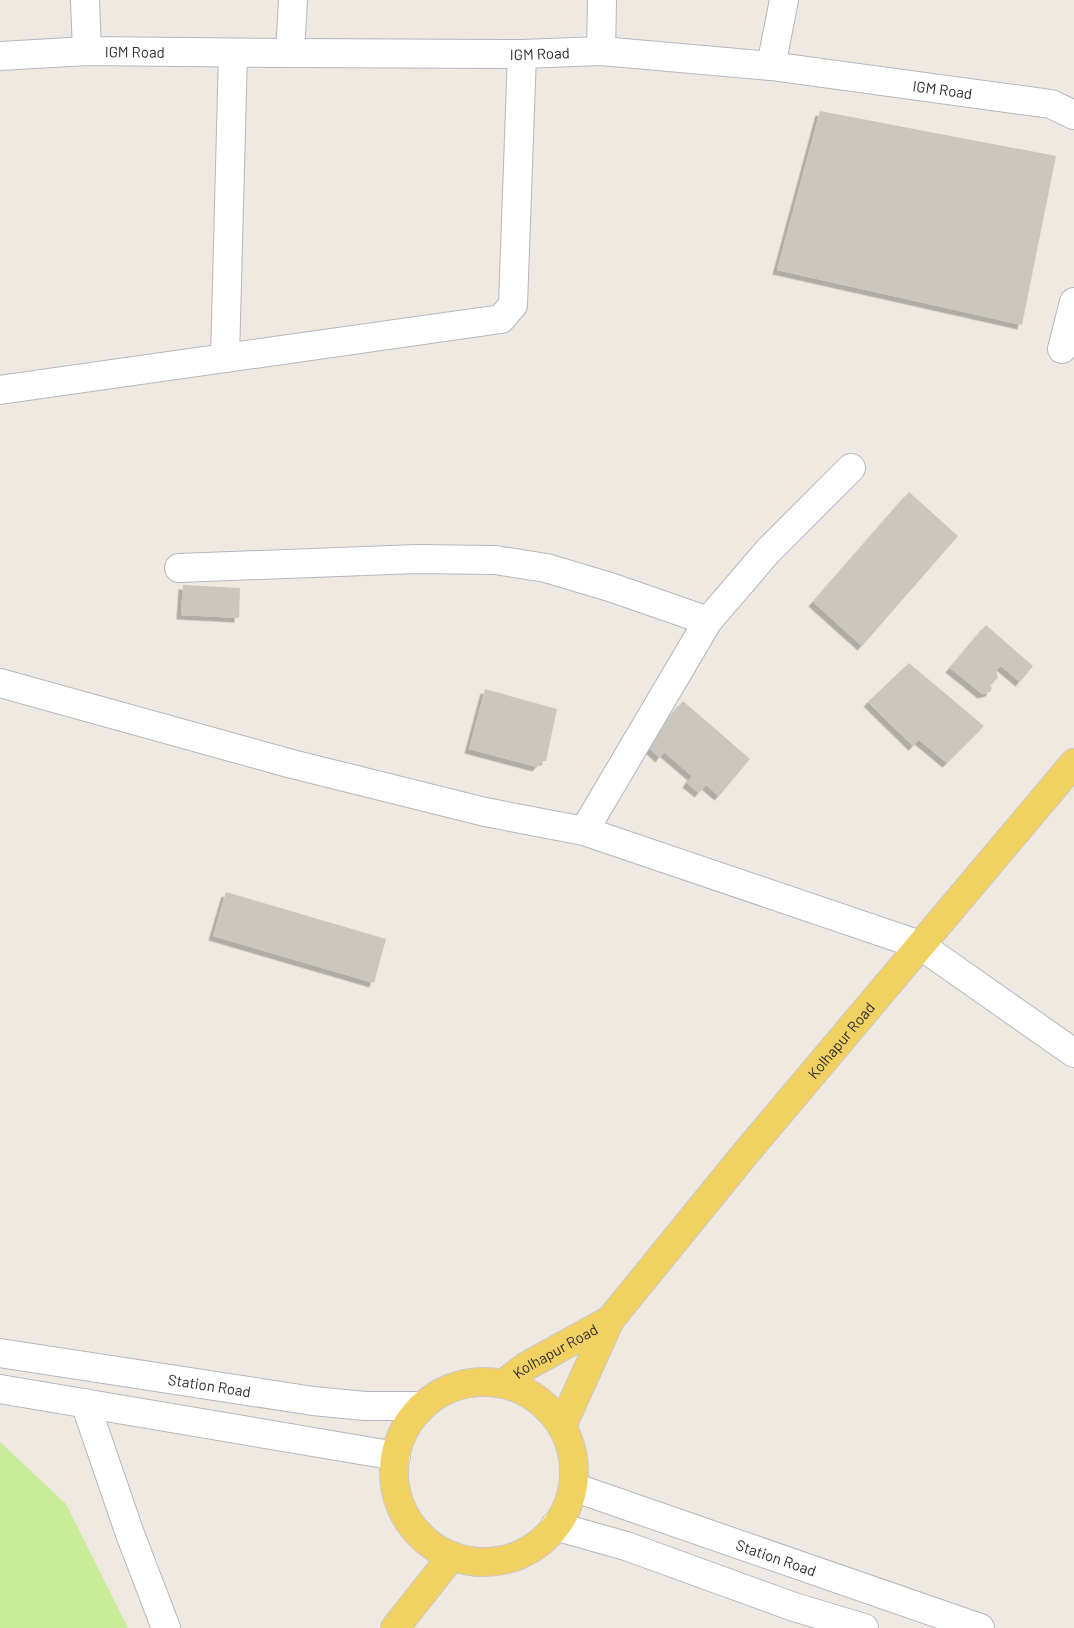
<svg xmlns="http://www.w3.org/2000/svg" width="1074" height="1628" font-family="Barlow,sans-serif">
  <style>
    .pitch { fill: #c9ec9a }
    .building { fill: #cbc7bf; filter: url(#shadow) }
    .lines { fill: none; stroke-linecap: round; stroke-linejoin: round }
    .minor-casing { stroke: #b4b7c1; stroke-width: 30 }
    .secondary-casing { stroke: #b4b7c1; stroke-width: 30 }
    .primary-casing { stroke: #c9c9c9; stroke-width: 30 }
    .minor { stroke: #fff; stroke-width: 28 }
    .secondary { stroke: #fff; stroke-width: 28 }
    .primary { stroke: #f2d163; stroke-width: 28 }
    .labels { text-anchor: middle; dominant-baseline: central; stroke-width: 4.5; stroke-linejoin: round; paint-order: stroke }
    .street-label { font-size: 15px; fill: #2e2e2e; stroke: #fff }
  </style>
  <defs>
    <filter id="shadow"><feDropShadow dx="-4.5" dy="4.5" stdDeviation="0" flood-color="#0004"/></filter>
  </defs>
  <rect width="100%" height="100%" fill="#efe9e1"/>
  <!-- pitch -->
  <path class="pitch" d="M0,1442L66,1504L128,1628H0Z"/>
  <!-- building -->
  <path class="building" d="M820,111L1056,156L1022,325L777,270Z
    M909,492L958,536L862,646L813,602Z
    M183,585L240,588L239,618L181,615Z
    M986,625L1033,666L1020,682L1001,666L996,670L998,678L990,685L992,688L990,692L982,694L950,668Z
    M909,663L984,726L947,763L919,740L913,746L868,702Z
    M485,689L557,709L546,761H542L537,767L469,749Z
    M683,701L750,759L719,796L706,785L699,793L687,783L692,776L664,752L660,758L646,745Z
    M226,892L386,939L374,983L213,936Z"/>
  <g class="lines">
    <!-- minor casing -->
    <g class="minor-casing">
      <g id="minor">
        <path d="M85,0L87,51"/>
        <path d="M601,51L602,0"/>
        <path d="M290,53L293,0"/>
        <path id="s1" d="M0,56L87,51L290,53L522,54L601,51L771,66L1051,104L1074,115"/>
        <path d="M771,66L784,0"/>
        <path d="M1062,349L1074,302"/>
        <path d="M225,358L233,53"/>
        <path d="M0,390L501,319L513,305L522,54"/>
        <path d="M179,568L417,559L495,560L546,568L610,587L708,621"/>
        <path d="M0,683L292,764L485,812L584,831L920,945L1074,1053"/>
        <path d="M584,831L708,621L768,551L851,468"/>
        <path d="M85,1403L130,1534L166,1628"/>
      </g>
    </g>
    <!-- secondary casing -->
    <g class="secondary-casing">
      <g id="secondary">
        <path id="s2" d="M0,1353L313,1401L365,1406H421"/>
        <path d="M0,1389L396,1456"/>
        <path id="s3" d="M573,1487L980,1628"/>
        <path d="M555,1526L626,1546L794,1607L864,1628"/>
      </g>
    </g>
    <!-- primary casing -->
    <g class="primary-casing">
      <g id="primary">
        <circle cx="484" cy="1472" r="90"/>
        <path id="s4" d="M503,1384L525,1367L610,1320"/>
        <path id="s5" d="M562,1426L610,1320L745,1154L1074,763"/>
        <path d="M395,1628L452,1556"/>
      </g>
    </g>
    <!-- minor -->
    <use href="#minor" class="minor"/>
    <!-- secondary -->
    <use href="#secondary" class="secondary"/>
    <!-- primary -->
    <use href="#primary" class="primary"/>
  </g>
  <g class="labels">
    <!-- street labels -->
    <g class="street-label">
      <text stroke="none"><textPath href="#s1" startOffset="135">IGM Road</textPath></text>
      <text stroke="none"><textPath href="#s1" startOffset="540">IGM Road</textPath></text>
      <text stroke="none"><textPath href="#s1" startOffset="945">IGM Road</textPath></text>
      <text stroke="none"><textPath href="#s5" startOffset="479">Kolhapur Road</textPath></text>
      <text stroke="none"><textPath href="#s4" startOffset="62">Kolhapur Road</textPath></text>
      <text stroke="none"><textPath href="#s2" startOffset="212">Station Road</textPath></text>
      <text stroke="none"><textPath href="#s3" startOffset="215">Station Road</textPath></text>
    </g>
  </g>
</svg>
